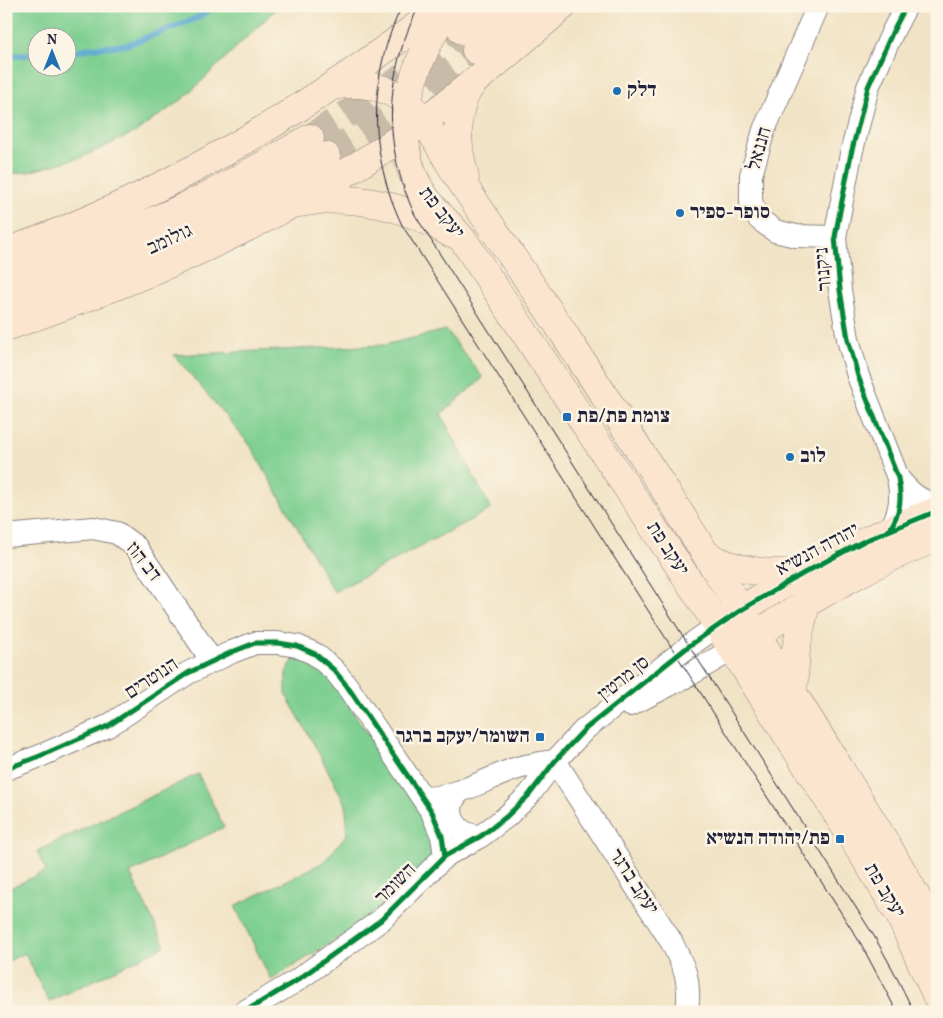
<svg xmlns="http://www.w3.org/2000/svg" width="943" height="1018" font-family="Vollkorn,'Frank Ruhl Libre',serif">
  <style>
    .green { fill: #7ecf91; stroke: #507866; fill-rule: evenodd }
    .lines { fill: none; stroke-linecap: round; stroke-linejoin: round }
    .stream { stroke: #58a7d2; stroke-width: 6 }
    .secondary-tunnel { stroke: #c8bca9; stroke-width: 28; stroke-dasharray: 28 14; stroke-linecap: butt }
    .street-casing { stroke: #8a8280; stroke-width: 24 }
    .secondary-casing { stroke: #8a8280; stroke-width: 29 }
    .street { stroke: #fff; stroke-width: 22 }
    .secondary { stroke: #fbe5cf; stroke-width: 28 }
    .tram { stroke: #22223b; stroke-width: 1 }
    .cycleway-casing { stroke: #fcf5e5; stroke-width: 8 }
    .cycleway { stroke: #00873e; stroke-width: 5 }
    .poi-dot { fill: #1f6fb2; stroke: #fcf5e5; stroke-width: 2 }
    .labels { text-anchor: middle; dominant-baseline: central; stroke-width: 5; stroke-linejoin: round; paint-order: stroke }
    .poi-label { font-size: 20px; font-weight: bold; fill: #22223b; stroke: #fcf5e5; text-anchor: start }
    .street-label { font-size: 20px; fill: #22223b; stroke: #fcf5e5 }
  </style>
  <rect width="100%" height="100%" fill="#fcf5e5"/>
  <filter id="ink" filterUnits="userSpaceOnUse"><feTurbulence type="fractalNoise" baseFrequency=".02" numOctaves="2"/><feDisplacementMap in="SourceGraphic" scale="10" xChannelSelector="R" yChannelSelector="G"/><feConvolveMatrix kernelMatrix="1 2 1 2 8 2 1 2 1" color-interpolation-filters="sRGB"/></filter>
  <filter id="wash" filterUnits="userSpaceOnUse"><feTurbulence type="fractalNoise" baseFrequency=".0096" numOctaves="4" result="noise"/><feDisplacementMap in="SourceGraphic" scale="20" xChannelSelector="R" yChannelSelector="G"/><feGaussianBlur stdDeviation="1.12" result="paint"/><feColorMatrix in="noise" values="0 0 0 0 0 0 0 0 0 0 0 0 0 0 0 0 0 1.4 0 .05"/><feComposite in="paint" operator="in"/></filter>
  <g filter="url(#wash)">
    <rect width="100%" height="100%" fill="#f1e3c5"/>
    <!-- green -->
    <path class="green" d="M6,6H279L184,98L136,132L82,157L28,172L6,174ZM38,38H68V68H38Z
      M446,330L483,378L441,414L491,509L334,592L250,445L174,355L384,345Z
      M299,651L324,670L425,817L432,839V862L358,926L271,980L235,906L324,862L347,834L346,805L315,746L286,695V672Z
      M198,774L224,827L130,873L165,946L49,1002L25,953L6,962V890L46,871L37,851Z"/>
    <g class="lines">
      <!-- stream -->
      <path class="stream" d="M68,53L90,48L126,45L143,39L197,18L215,6
        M6,56L38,54"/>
    </g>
  </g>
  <g filter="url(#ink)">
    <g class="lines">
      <!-- secondary-tunnel -->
      <path class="secondary-tunnel" d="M310,138L398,81L462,30
        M326,156C378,123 428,89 476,50"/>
      <!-- street casing -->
      <g class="street-casing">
        <path id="street" d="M818,6L764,130L751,175V202L759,219L775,231L796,236L835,237
          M898,478C909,492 919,501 937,505
          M889,530C901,513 902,497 898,478L858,376L848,339L840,290L835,237L851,154L868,87L893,31L906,6
          M6,536L93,528L117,533L136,547L212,661
          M630,705L689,675L733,649
          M555,761L671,941C685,969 691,980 687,1012
          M6,769L40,756L108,726L188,673L232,652L255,643H278L297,646L315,654L334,670L347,686L432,812L442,836L445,856
          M460,791C441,811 455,836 481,836
          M423,798C453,798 481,782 509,771C524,765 539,763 555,761
          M244,1012L296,981L381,920L445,856L481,836L506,817L529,795L555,761L584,730L689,646L718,625"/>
      </g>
      <!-- secondary casing -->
      <g class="secondary-casing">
        <path id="secondary" d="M449,6C416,58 386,129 420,189C432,210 452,225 466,244L704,604L870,866L900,916L937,997
          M462,30L490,6
          M476,50L528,6
          M332,86C361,81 390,86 411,107C433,128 445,159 462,183C498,237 535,289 570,343C651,467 731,593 809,719C853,791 900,861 937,936
          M465,178C457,148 452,110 472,84
          M299,203C350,193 406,205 450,233
          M6,252C165,196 310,109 443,6
          M6,277C72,254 138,230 201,199C238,181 274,159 310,138
          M6,305C48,291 90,276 131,259C198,229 263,194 326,156
          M6,327C147,278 284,219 407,133C462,94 512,50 563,6
          M707,555C736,572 770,574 803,573
          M725,620C792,577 862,538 937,511
          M740,644C804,605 866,564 937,538
          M793,694L796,649L806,603"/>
      </g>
      <!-- street -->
      <use href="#street" class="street"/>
      <!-- secondary -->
      <use href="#secondary" class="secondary"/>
      <!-- tram -->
      <path class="tram" d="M402,6C367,77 369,155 402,225L861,944L897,1012
        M419,6C384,75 382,145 415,215L874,936L893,970L914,1012"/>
      <!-- cycleway casing -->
      <g class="cycleway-casing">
        <path id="cycleway" d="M889,530C901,513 902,497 898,478L858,376L848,339L840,290L835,237L851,154L868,87L893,31L906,6
          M6,769L40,756L108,726L188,673L232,652L255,643H278L297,646L315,654L334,670L347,686L432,812L442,836L445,856
          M244,1012L296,981L381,920L445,856L481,836L506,817L529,795L555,761L584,730L689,646L741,610L804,573L864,541L937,511"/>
      </g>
      <!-- cycleway -->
      <use href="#cycleway" class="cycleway"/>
    </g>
  </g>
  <!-- markers -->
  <g class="poi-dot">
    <circle cx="617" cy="91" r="5"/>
    <circle cx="680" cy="213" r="5"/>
    <rect x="562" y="412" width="10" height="10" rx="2.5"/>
    <circle cx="790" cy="457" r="5"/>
    <rect x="535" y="732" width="10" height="10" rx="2.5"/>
    <rect x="835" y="834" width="10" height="10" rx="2.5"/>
  </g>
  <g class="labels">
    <!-- poi labels -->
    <g class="poi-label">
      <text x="627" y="91">דלק</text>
      <text x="690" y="213">סופר-ספיר</text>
      <text x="577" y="417">צומת פת/פת</text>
      <text x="800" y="457">לוב</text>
      <text x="530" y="737" text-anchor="end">השומר/יעקב ברגר</text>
      <text x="830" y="839" text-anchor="end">פת/יהודה הנשיא</text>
    </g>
    <!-- street labels -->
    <g class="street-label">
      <text transform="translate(760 149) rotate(-74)">חננאל</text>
      <text transform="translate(441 213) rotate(52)">יעקב פת</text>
      <text transform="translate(170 240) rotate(-25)">גולומב</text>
      <text transform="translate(824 269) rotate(-95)">ניקנור</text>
      <text transform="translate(667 549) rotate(57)">יעקב פת</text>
      <text transform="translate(818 550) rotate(-28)">יהודה הנשיא</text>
      <text transform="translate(143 562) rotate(52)">דב הוז</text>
      <text transform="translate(152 679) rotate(-33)">הנוטרים</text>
      <text transform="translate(624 679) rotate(-39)">סן מרטין</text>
      <text transform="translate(633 882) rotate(57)">יעקב ברגר</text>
      <text transform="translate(396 884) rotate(-45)">השומר</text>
      <text transform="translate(884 891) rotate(59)">יעקב פת</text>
    </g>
  </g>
  <!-- margin -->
  <rect width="943" height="1018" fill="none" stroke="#fcf5e5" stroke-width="25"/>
  <!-- north arrow -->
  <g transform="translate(52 52)"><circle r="24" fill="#fcf5e5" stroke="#a5a1a1"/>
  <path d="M0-4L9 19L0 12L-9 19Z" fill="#1f6fb2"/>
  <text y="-8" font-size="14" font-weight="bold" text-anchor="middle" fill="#22223b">N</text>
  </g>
</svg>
